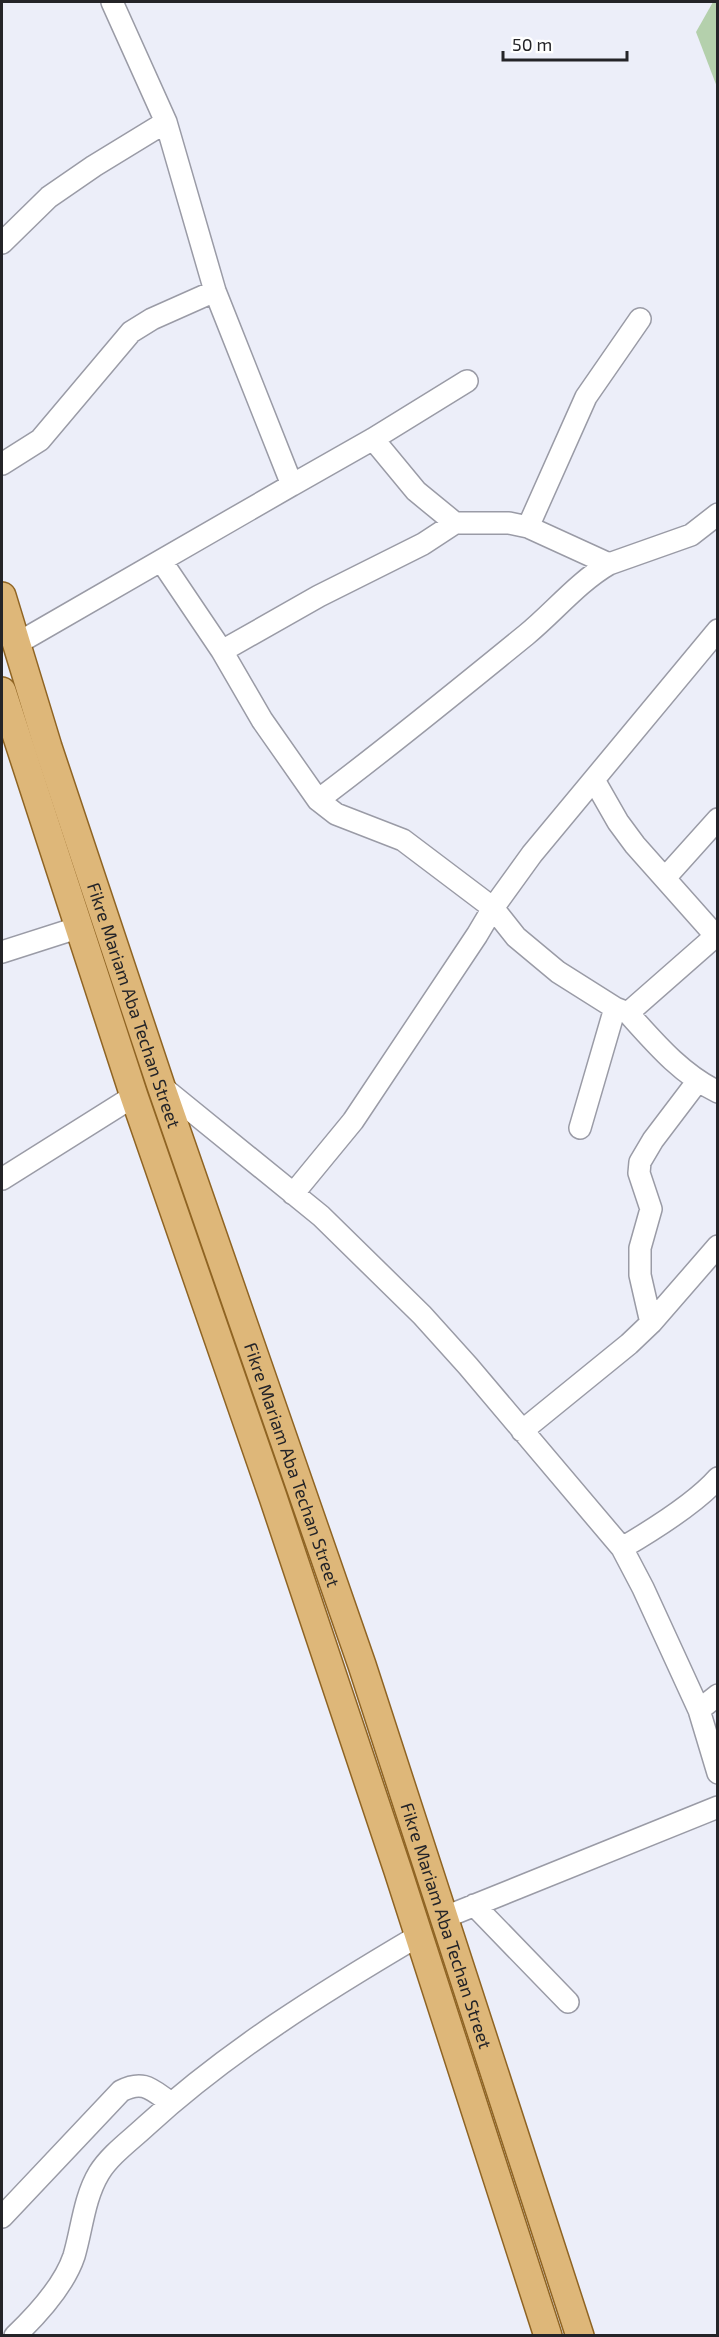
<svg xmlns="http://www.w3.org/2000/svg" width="719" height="2337" font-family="'Exo 2',sans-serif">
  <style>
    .green { fill: #b4d0ac }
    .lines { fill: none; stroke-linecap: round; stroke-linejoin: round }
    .minor-casing { stroke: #9a9ba6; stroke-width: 24 }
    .major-casing { stroke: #8f6423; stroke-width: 30 }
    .minor { stroke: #fff; stroke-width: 21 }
    .major { stroke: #deb779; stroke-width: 27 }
    .labels { text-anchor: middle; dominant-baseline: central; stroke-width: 4.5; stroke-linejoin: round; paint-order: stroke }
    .street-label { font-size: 18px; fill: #242428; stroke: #fff }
  </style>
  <rect width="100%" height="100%" fill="#eceef9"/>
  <!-- green -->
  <path class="green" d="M713,2H717V87L696,32Z"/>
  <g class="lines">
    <!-- minor casing -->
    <g class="minor-casing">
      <path id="minor" d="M2,243L49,197L94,166L166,122
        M373,439L416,491L455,523H509L528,527L609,564L691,535L718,514
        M2,464L40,440L131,332L152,319L215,291
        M292,485L373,439L467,381
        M528,527L586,397L640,319
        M162,562L222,651L262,720L318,800L336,814L403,840L493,908L516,937L558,972L615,1008L628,1013L718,934
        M18,643L292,485L215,291L166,122L112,2
        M222,651L319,596L423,544L455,523
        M594,780L618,822L635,845L715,935
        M318,800C389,747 457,691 526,635C554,612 578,582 609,564
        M665,878L718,819
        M2,952L80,927
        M628,1013C655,1043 681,1074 718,1092
        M161,1086L321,1216L422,1315L468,1366L622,1548L643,1588L699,1710L718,1773
        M580,1128L615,1008
        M2,1179L134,1096
        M293,1194L353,1121L477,935L493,908L532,854L718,630
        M651,1323L640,1275V1248L651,1209L639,1173L640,1162L653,1140L697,1082
        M522,1431L629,1344L651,1323L718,1246
        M622,1548C651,1531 696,1503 718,1478
        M699,1710L718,1695
        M474,1905L568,2002
        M443,1918L718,1807
        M2,2217L121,2091C144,2079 152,2090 171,2103
        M15,2336C38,2314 64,2286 74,2256C82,2229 84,2198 99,2173C110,2155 131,2140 147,2125C228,2051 323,1992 418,1936"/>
    </g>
    <!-- major casing -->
    <g class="major-casing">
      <g id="major">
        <path id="s1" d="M2,596L48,747L161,1086L362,1665L580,2336"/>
        <path d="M2,691L134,1096L273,1497L398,1871L548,2336"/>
      </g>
    </g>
    <!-- minor -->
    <use href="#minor" class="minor"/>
    <!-- major -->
    <use href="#major" class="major"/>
  </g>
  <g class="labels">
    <!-- street labels -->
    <g class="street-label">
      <text stroke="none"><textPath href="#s1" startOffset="430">Fikre Mariam Aba Techan Street</textPath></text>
      <text stroke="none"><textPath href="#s1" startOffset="916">Fikre Mariam Aba Techan Street</textPath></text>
      <text stroke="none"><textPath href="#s1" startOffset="1402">Fikre Mariam Aba Techan Street</textPath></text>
    </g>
  </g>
  <!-- border -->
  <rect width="719" height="2337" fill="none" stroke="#242428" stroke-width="6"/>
  <!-- scale -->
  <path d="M503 51v9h124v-9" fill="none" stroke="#242428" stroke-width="3"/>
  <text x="512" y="51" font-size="18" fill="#242428" stroke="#ffffff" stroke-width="4.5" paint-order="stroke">50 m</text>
</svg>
